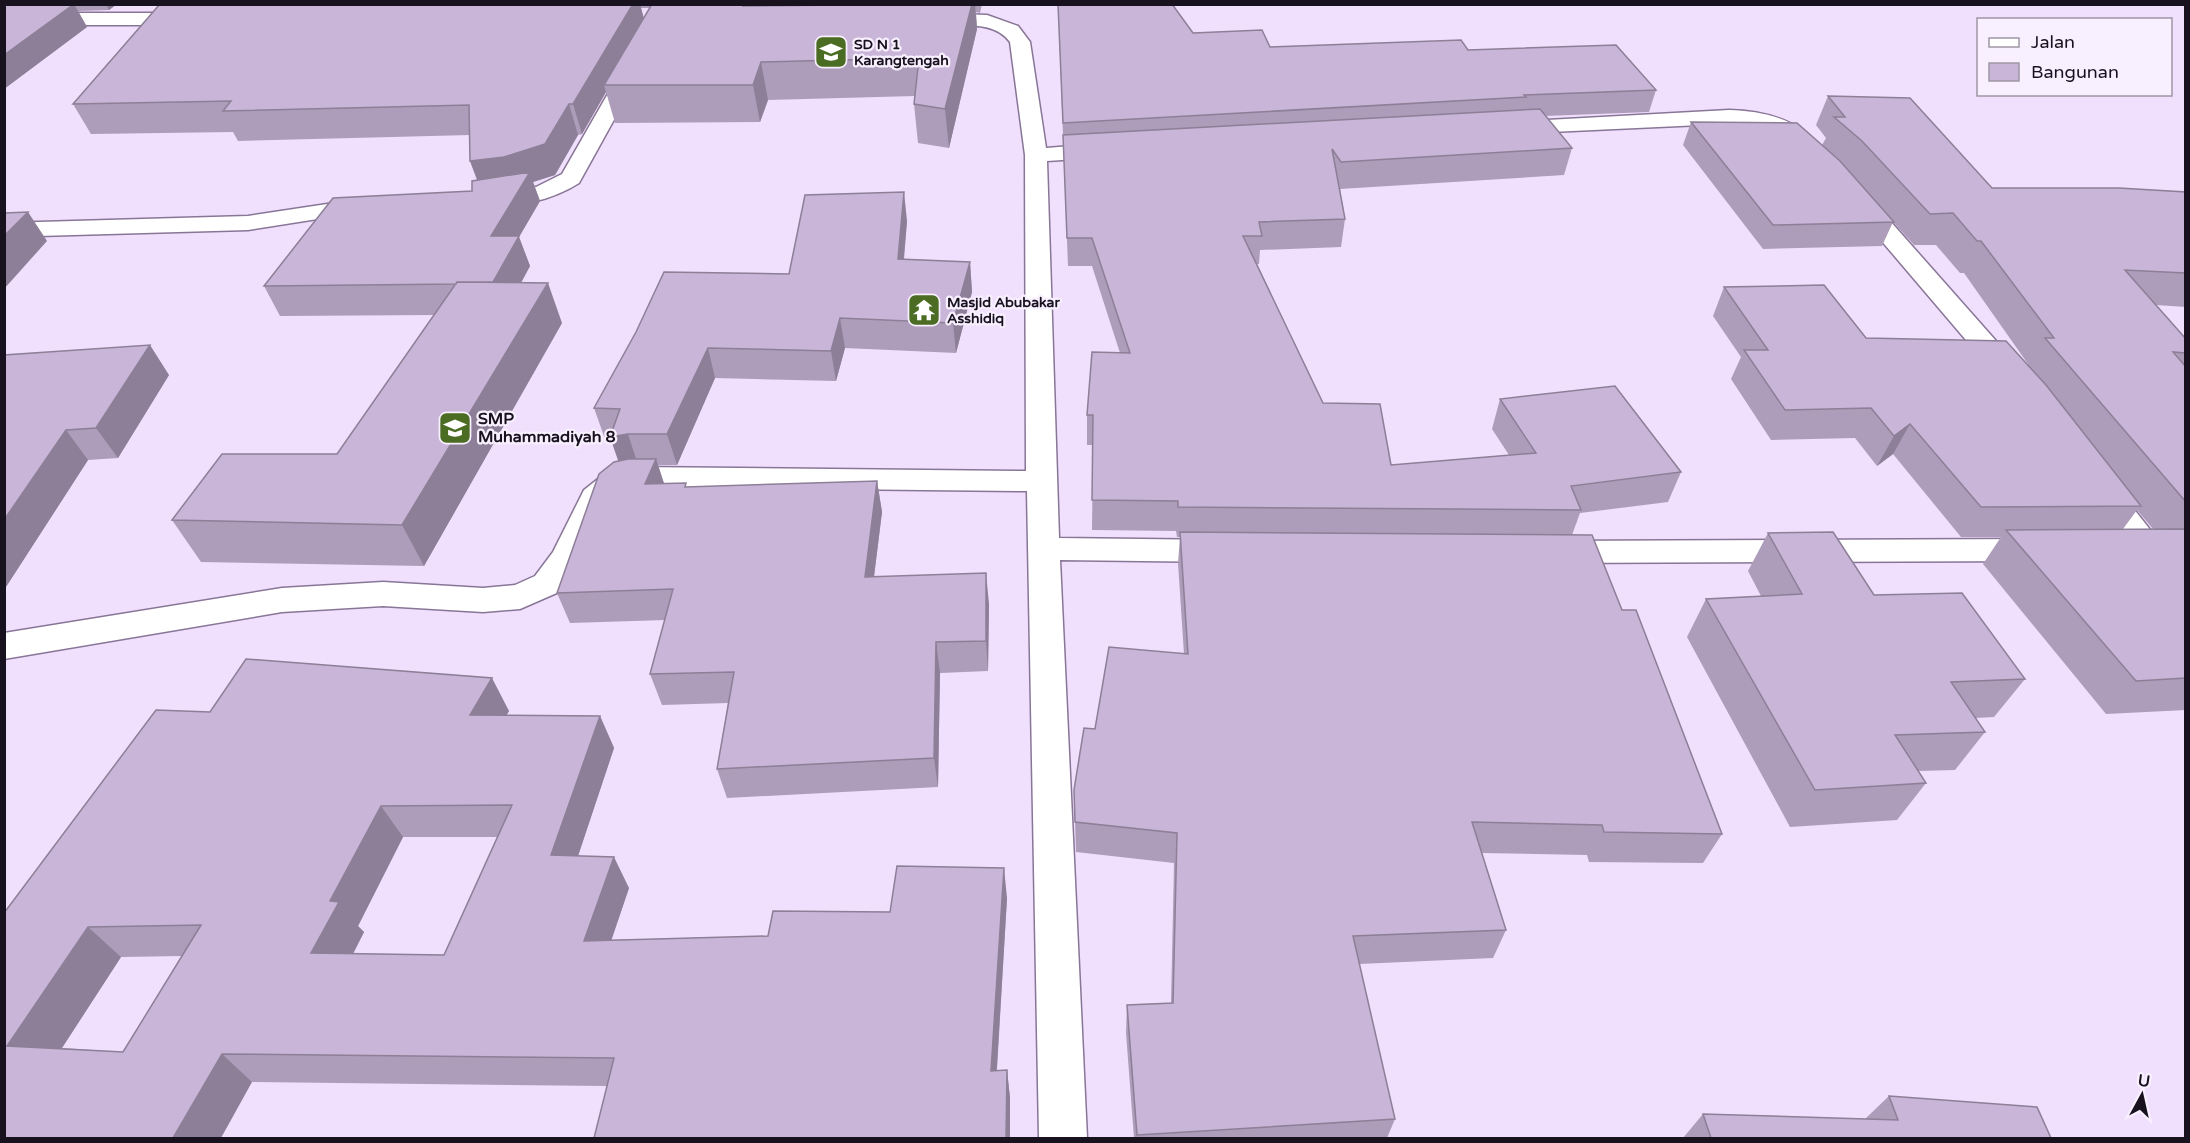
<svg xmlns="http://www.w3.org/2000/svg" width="2190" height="1143" font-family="'Varela Round',sans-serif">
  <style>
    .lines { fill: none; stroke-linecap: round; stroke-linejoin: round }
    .street-casing { stroke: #897697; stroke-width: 3 }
    .street { fill: #fff; fill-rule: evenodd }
    .wall { fill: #ad9cba; fill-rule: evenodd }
    .shaded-wall { fill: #8d7f97 }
    .building { fill: #c9b5d8; stroke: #8d7f97; stroke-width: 1.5; fill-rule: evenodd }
    .labels { text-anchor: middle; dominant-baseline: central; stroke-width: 4.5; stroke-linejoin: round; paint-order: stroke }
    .far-poi-label { font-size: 14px; font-weight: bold; fill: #18111e; stroke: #f8f0ff; text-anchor: start }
    .poi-label { font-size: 16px; font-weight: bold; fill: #18111e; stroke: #f8f0ff; text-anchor: start }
  </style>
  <rect width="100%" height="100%" fill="#f0dffd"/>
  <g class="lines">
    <!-- street casing -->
    <g class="street-casing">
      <path id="street" d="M4,13H192L199,15L201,19L199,23L192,25H4Z
        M930,13L987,15L1018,26L1030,42L1046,148L1109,143L1117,145L1120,150L1117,155L1109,157L1047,161L1059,538L1224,540L1235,543L1240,551L1235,559L1224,562L1060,560L1087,1138H1039L1027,491L638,487L624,490L608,503L583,557L559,592L520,609L483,612L383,606L282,612L4,659V633L282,588L383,582L483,588L515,585L535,576L553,552L584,490L603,475L638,467L1026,471L1025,155L1010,42C991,16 951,30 923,23L921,19L923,15Z
        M632,63L639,65L642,69L579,183C554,199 515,210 486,203L482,198L486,193L536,187L562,174L622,69L625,65Z
        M1729,110C1766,111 1802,120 1824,152L1821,157C1802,161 1791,142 1776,132C1766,126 1756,124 1744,123L1508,134L1500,133L1497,128L1500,123L1508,122Z
        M1859,193L1867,195L2020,368L2024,374L2020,380L2010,382L2000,380L1851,205L1847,200L1851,195Z
        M367,198L375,200L379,205L375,210L248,230L4,237V223L248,216Z
        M2100,477L2111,480L2159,541L2164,549L2159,557C2144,561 2131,561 2116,557L2111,549L2116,541L2123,539L2085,487L2089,480Z
        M2037,539L2048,542L2053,550L2048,558L2037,561L1554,563L1543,560L1538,552L1543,544L1554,541Z"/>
    </g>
    <!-- street -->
    <use href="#street" class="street"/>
  </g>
  <!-- wall -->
  <path class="wall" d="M4,4H117L109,10L78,11L87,27L4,89Z
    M160,4H754V6L982,4L980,13L976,12L977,29L949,148L918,143L914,104L915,96L768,100L760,122L615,123L606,92L582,134L578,135L555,175L533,182L540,201L519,237L530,266L521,283L562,323L424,566L201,562L172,520L337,454L434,315L280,316L264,286L472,191L477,180L470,161V135L238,141L233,132L91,134L73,104ZM641,8H650L644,18Z
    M1058,4L1193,33L1270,47L1468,50L1656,90L1649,112L1545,116L1572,148L1564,175L1340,189L1345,219L1341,247L1260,250L1259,264H1257L1323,403L1391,465L1509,455L1492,429L1500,399L1681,472L1668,502L1580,513L1572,535L1622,610L1722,834L1703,863L1589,862L1587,855L1481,853L1506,930L1493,958L1359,964L1395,1119L1387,1138H1134L1126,1033L1127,1005L1171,1003L1174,863L1076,852L1074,790L1095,729L1184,654L1178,563L1180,537H1177L1176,531L1092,530L1093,445H1087V415L1120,353L1092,266H1068Z
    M1828,96L1992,188L2186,192V307L2156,305L2186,339V710L2106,714L1983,564L2001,537H1961L1893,454L1877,466L1855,438L1771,440L1731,379L1741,357L1713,316L1724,287L1866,338L2028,365V364L1964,273H1960L1936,245H1914L1893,222L1882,246L1763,249L1683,145L1691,122L1822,145L1826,138L1816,125ZM2137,510L2153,529H2123Z
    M907,221L904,260L970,262L972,292L956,353L845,348L836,381L715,378L677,465H658L664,483L688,487L877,481L882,512L874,577L989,604L988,671L940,673L938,787L727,798L717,769L728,703L662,705L650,674L665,620L570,623L557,593L619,461L611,439H605L594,408L789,274Z
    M4,355L169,375L118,458L88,460L4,590Z
    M1768,533L1874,595L2025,679L1994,717L1975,718L1985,732L1955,770L1918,771L1926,783L1897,820L1790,827L1687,637L1706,599L1761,596L1748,571Z
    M509,711L506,715L600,716L614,748L578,856L629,888L611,940L768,936L890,912L1007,898L997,1070H1007L1010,1098V1138H594L607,1086L252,1082L4,1138V913L210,712ZM403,837H498L444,955L353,954L364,932L358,926ZM182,956L123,1052L62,1048L121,957Z
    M1889,1096L2051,1138H2065H1683L1703,1114L1865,1119Z"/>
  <!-- shaded-wall -->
  <path class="shaded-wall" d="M74,4L87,27L4,89V55Z
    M106,4H117L109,10Z
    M633,4H640L645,24L604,85L606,92L582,134L573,104Z
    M744,4H754L758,24L743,6Z
    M972,4H975L977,29L949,148L945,109Z
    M761,62L768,100L760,122L753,85Z
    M569,104L578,135L555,175L533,182L540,201L519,237L530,266L504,314L492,283L491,236L482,192L470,161Z
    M904,192L907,221L901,289L898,259Z
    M28,212L47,241L4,289V236Z
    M970,262L972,292L956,353L953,323Z
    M548,283L562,323L424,566L402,525Z
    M840,318L845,348L836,381L831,351Z
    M150,345L169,375L118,458L96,428Z
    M708,348L715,378L677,465L667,434Z
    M1910,424L1893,454L1877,466L1894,436Z
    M66,430L88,460L4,590V520Z
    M628,434L638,465L621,469L610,437Z
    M656,459L666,490L645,484Z
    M877,481L882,512L870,608L865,577Z
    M986,573L989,604L988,671L986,641Z
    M936,642L940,673L938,787L934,758Z
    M492,678L509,711L488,748L470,715Z
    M600,716L614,748L568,886L551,855Z
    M381,806L403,837L358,926L364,932L338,983L311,953L330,901Z
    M614,857L629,888L601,971L584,941Z
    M1004,868L1007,898L995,1098L991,1071Z
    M88,927L121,957L45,1074L7,1046Z
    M222,1054L252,1082L221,1138H173Z
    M1007,1070L1010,1098V1138H1006Z"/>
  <!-- building -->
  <path class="building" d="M74,4L4,55V5Z
    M160,4H633L573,104H569L545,144L504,157L470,161L469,105L223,111L231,101L73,104Z
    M652,4H744L743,6L972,4L945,109L914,104L919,58L761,62L753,85H604Z
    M1058,4H1172L1193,33L1262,30L1270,47L1461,40L1468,50L1616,45L1656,90L1524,95L1526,97L1063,123Z
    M1828,96L1910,98L1992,188H2119L2186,192V273L2125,270L2186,339V353L2173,352L2186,367V502L2045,338H2054L1981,241H1977L1953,213L1930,214L1862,141L1834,117H1845Z
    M1540,109L1572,148L1341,162L1332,149L1345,219L1259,222L1262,236H1243L1323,403L1380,404L1391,465L1536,453L1500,399L1615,386L1681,472L1571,486L1581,510L1178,507V501L1092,500L1093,415H1087L1092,352L1130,353L1092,238H1067L1063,135Z
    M1691,122L1797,123L1840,161L1894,222L1773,225Z
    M530,172L491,236H519L493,282H457L456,284L264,286L333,198L472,191V181Z
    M904,192L898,259L970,262L953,323L840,318L831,351L708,348L667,434H628L610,437L620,409L594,408L636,332L664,272L789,274L805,195Z
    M28,212L4,236V213Z
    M457,282L548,283L402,525L172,520L222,454H337Z
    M1824,285L1866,338L2006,341L2046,385L2141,506L1981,507L1910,424L1894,436L1871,408L1785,410L1744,350H1768L1724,287Z
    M150,345L96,428L66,430L4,520V355Z
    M628,459H656L645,484L686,483L685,487L877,481L865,577L986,573V641L936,642L934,758L717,769L734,672L650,674L673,589L557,593L599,474L614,462Z
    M2186,529V678L2136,681L2006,530Z
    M1180,532L1592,535L1622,610H1636L1722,834L1604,832L1602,825L1472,822L1506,930L1353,936L1395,1119L1137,1135L1127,1005L1173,1003L1177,833L1075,822L1074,790L1084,728L1095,729L1109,647L1188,654Z
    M1833,532L1874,595L1962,593L2025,679L1951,682L1985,732L1895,735L1926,783L1815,790L1706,599L1802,594L1768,533Z
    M246,659L492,678L470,715L600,716L551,855L614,857L584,941L768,936L773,911L890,912L897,866L1004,868L991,1071L1007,1070L1006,1138H594L614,1058L222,1054L173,1138H4V939L6,938H4V913L156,710L210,712ZM512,805L444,955L311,953L339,902L330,901L381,806ZM201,925L123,1052L7,1046L88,927Z
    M1889,1096L2037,1107L2051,1138H2065H1711L1703,1114L1898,1120Z"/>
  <!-- icons -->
  <defs>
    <g id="school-square" transform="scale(1.725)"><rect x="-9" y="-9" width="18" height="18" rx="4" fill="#4b6c23" stroke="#f8f0ff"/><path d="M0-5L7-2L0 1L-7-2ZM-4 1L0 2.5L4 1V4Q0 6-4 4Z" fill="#fff"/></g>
    <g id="temple-square" transform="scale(1.725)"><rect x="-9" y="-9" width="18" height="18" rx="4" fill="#4b6c23" stroke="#f8f0ff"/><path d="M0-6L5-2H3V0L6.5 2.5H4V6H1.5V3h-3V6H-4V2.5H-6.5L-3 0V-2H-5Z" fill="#fff"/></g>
  </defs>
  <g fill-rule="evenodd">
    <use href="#school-square" x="831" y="52"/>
    <use href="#temple-square" x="924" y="310"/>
    <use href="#school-square" x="455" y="428"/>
  </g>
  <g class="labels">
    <!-- far-poi labels -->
    <g class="far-poi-label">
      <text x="854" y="44">SD N 1<tspan x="854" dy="16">Karangtengah</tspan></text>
      <text x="947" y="302">Masjid Abubakar<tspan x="947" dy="16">Asshidiq</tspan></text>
    </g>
    <!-- poi labels -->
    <g class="poi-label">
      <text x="478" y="419">SMP<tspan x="478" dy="18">Muhammadiyah 8</tspan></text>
    </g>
  </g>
  <!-- border -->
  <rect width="2190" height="1143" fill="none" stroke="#18111e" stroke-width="12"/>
  <!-- legend -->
  <rect x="1977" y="18" width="195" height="78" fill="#f8f0ff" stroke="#9e97a5" stroke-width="1.5"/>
  <rect x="1989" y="38" width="30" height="9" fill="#ffffff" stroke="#9e97a5" stroke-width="1.5"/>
  <text x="2031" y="48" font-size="18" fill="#18111e">Jalan</text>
  <rect x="1989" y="63" width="30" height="18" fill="#c9b5d8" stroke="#9e97a5" stroke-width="1.5"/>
  <text x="2031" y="78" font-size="18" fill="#18111e">Bangunan</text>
  <!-- north arrow -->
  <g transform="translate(2142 1095) rotate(8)" stroke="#f8f0ff" stroke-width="4.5" paint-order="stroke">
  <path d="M0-4.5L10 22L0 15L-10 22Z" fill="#18111e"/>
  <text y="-9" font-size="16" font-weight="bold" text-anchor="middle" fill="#18111e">U</text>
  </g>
</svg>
